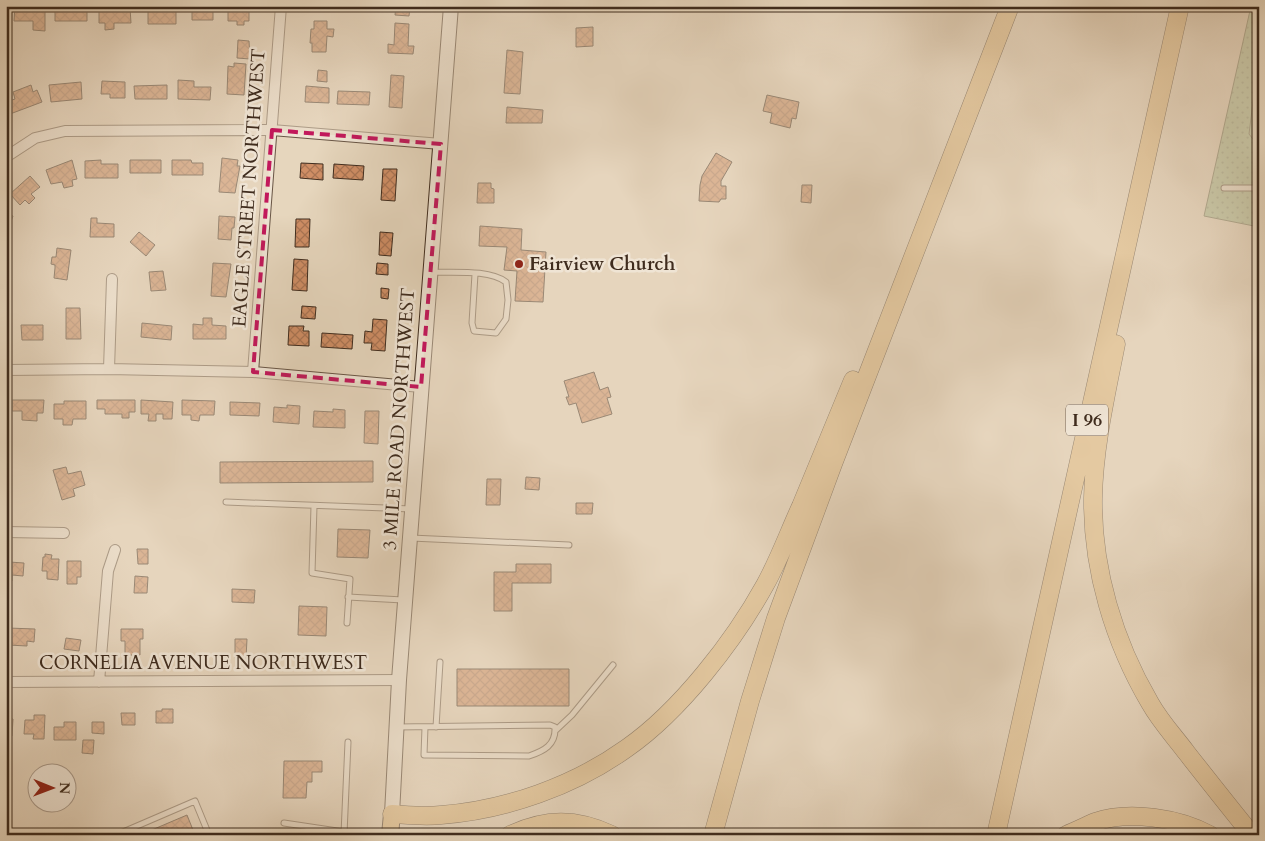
<svg xmlns="http://www.w3.org/2000/svg" width="1265" height="841" font-family="Cardo,serif">
  <style>
    .green { fill: url(#green-dots); stroke: #76765a }
    .pitch { fill: #aebf96; stroke: #76765a }
    .building { fill: url(#building-cross-hatch); stroke: #3f2c1e }
    .lines { fill: none; stroke-linecap: round; stroke-linejoin: round }
    .service-casing { stroke: #695646; stroke-width: 7 }
    .minor-casing { stroke: #695646; stroke-width: 12 }
    .secondary-casing { stroke: #3f2c1e; stroke-width: 16 }
    .trunk-casing { stroke: #3f2c1e; stroke-width: 18 }
    .motorway-casing { stroke: #3f2c1e; stroke-width: 19 }
    .service { stroke: #efe4d4; stroke-width: 5 }
    .minor { stroke: #efe4d4; stroke-width: 10 }
    .secondary { stroke: #efe4d4; stroke-width: 14 }
    .trunk { stroke: #e3bb7e; stroke-width: 16 }
    .motorway { stroke: #e3bb7e; stroke-width: 18 }
    .marked { fill: none; stroke: #c2185b; stroke-width: 4; stroke-dasharray: 10 6; stroke-linejoin: round }
    .poi-dot { fill: #8f2418; stroke: #efe4d4; stroke-width: 2 }
    .labels { text-anchor: middle; dominant-baseline: central; stroke-width: 5; stroke-linejoin: round; paint-order: stroke }
    .shield { fill: #efe4d4; stroke: #746355; stroke-width: 1 }
    .shield-label { font-size: 18px; font-weight: bold; fill: #3f2c1e }
    .street-label { font-size: 19px; fill: #3f2c1e; stroke: #efe4d4 }
    .poi-label { font-size: 19px; font-weight: bold; fill: #3f2c1e; stroke: #efe4d4; text-anchor: start }
  </style>
  <defs>
    <pattern id="green-dots" width="8" height="8" patternUnits="userSpaceOnUse" patternTransform="scale(1.25)"><rect width="8" height="8" fill="#aebf96"/><path d="M2 2h.1M6 6h.1" fill="none" stroke="#8f9b7a" stroke-width="1.8" stroke-linecap="round"/></pattern>
    <pattern id="building-cross-hatch" width="8" height="8" patternUnits="userSpaceOnUse" patternTransform="scale(1.25)"><rect width="8" height="8" fill="#cf8e65"/><path d="M0 0l8 8M0 8l8-8" fill="none" stroke="#a97453"/></pattern>
  </defs>
  <rect width="100%" height="100%" fill="#e6d6bd"/>
  <filter id="stains"><feTurbulence type="fractalNoise" baseFrequency=".004" numOctaves="4"/><feColorMatrix values="0 0 0 0 .2 0 0 0 0 .09 0 0 0 0 .02 0 0 0 .5 -.17"/></filter>
  <radialGradient id="worn" r=".72"><stop offset=".6" stop-color="#630" stop-opacity="0"/><stop offset="1" stop-color="#630" stop-opacity=".3"/></radialGradient>
  <!-- green -->
  <path class="green" d="M1251,6H1259V227L1204,216Z"/>
  <!-- pitch -->
  <path class="pitch" d="M1259,53V144L1256,143L1249,134Z"/>
  <!-- building -->
  <path class="building" d="M15,6L45,7V31L33,30V21H14Z
    M228,6H249V21H244V25H237V21H228Z
    M396,6H410L409,16L395,15Z
    M55,7H75V11H87V21H55Z
    M148,7H176V24H148Z
    M99,8H130L131,23H114V29L105,30V23H99Z
    M192,9H213V20H192Z
    M314,21H327V29H334L333,37L327,36L326,52H312V43H310L311,29H314Z
    M395,23L409,24L408,46H414L413,54L388,53V44L394,45Z
    M593,27V46L576,47V28Z
    M238,40L249,41L250,59L237,58Z
    M507,50L523,52L520,94L504,93Z
    M234,63L246,64L244,95L227,94L228,66L234,67Z
    M318,70L327,71V82L317,81Z
    M391,75L404,76L402,108L389,107Z
    M178,80L194,81V87H211L210,100L178,99Z
    M102,81L125,82V98H110V94H101Z
    M81,82L82,99L51,102L49,85Z
    M31,85L33,92L37,90L42,102L10,114L6,102L15,99L13,92Z
    M167,85V99H135L134,86Z
    M306,86L329,88V103L305,102Z
    M338,91L370,92L369,105L337,104Z
    M767,95L799,102L796,119L792,118L790,128L770,123L772,113L763,111Z
    M507,107L543,110L542,123H506Z
    M716,153L732,162L721,181V186H726V199H721L719,202L699,201L700,185L702,176Z
    M222,158L238,160L237,166H240L235,193L219,192Z
    M72,160L77,179L72,180L73,186L64,188L62,182L51,184L46,170Z
    M101,160V164H118V178H85V161Z
    M130,160H161V173H130Z
    M172,160H191L192,163H203V175H172Z
    M301,163L323,164V180L300,178Z
    M334,164L364,166L363,180L333,178Z
    M383,169H397L395,201L381,200Z
    M30,176L40,187L31,194L35,198L29,204L25,200L20,205L10,194Z
    M478,183H491V188L494,189V203H477Z
    M802,185H812L811,203L801,202Z
    M6,213L13,216L6,235Z
    M219,216L235,217L234,228H232L231,240L218,239Z
    M91,218H97V223L114,224V237H90Z
    M296,219H310L309,247H295Z
    M480,226L522,229L521,250L546,252L543,302L515,301L517,271L504,270L507,247L479,246Z
    M139,232L155,245L146,256L130,242Z
    M380,232L393,233L391,256L379,255Z
    M57,248L71,250L67,280L54,278L55,268V265L51,264L52,257H56Z
    M6,249L7,253H11L10,263H6Z
    M294,259L308,260L307,291L292,290Z
    M213,263L231,264L226,297L211,296Z
    M377,263L388,264V275L376,274Z
    M163,271L166,290L151,291L149,272Z
    M381,288L389,289L388,299L381,298Z
    M302,306L316,307L315,319L301,318Z
    M66,308H80L81,339H66Z
    M203,318H212V325L226,326V339H193V324L203,325Z
    M373,319L387,320L385,351L371,350L372,343H364L365,331L372,332Z
    M142,323L172,326L171,340L141,337Z
    M21,325H43V340H22Z
    M289,326H304L303,331H309V346L288,345Z
    M322,333L353,335L352,349L321,347Z
    M594,372L600,390L608,387L611,397L607,398L612,414L582,423L576,403L569,405L566,397H569L564,381Z
    M12,400H44L43,413H37V421L22,420V411H12Z
    M97,400H135V412H129V418H122V414H105V409H97Z
    M141,400L173,402L172,419H163V414H156V421H148L149,414H141Z
    M182,400L215,401L214,415H200L199,421L191,420V415H182Z
    M64,401H86V419H73L72,425H63V419H54V404H64Z
    M230,402L260,403L259,416L230,415Z
    M287,405L300,406L299,424L273,422L274,407L287,408Z
    M333,409L345,410V428L313,427L314,411L333,412Z
    M365,411H379L378,444L364,443Z
    M373,461V482L220,483V462Z
    M66,467L68,474L81,471L85,485L73,489L75,496L62,500L53,470Z
    M526,477L540,478L539,490L525,489Z
    M487,479H501L500,505H486Z
    M576,503H593L592,514H576Z
    M338,529L370,530L368,558L337,557Z
    M137,549H148V564H138Z
    M45,554L52,555L51,559H59L58,580L47,579V571H42L43,557H45Z
    M67,561H81V577H77V584H67Z
    M9,562L24,563L23,576L12,575V581L6,580V568H9Z
    M516,564H551V583H512V611H494V572H516Z
    M135,576L148,577L147,593H134Z
    M232,589L255,590L254,603L232,602Z
    M299,606L327,607L326,636L298,635Z
    M8,628L35,629L34,642L27,641V646L8,645Z
    M121,629H143V639H140V655H125V641H121Z
    M66,638L81,640L79,651L64,649Z
    M235,639H247L246,658H235Z
    M457,669H569V706H457Z
    M162,709H173V723H156V711H162Z
    M121,713H135V725H122Z
    M34,715H45L44,739H33L34,734H24L25,720H34Z
    M6,718L13,719L12,736H6Z
    M64,722H76V740H54V727H64Z
    M92,722H104V734L92,733Z
    M83,740H94L93,754L82,753Z
    M284,761H322V772H312V782H307L306,798H283Z
    M187,815L195,835H140Z"/>
  <g class="lines">
    <!-- service casing -->
    <g class="service-casing">
      <path id="service" d="M1224,188H1259
        M431,272C453,273 489,269 506,282L508,300L506,319L496,333L474,331L472,323L475,274
        M226,502L412,509
        M314,506L312,573L350,579L347,623
        M411,538L569,545
        M348,597L403,600
        M397,727L550,725L555,727C556,745 544,751 529,756L424,755L425,727
        M436,727L440,662
        M555,731L572,715L613,665
        M284,823L344,832L388,833
        M344,834L348,742
        M116,835L195,801L209,835"/>
    </g>
    <!-- minor casing -->
    <g class="minor-casing">
      <path id="minor" d="M6,157L35,138L65,131L272,130L441,144
        M109,369L112,279
        M6,370L109,369L253,372L421,387
        M253,372L281,6
        M6,532L64,533
        M6,682L399,680
        M99,682L108,571L115,550"/>
    </g>
    <!-- secondary casing -->
    <g class="secondary-casing">
      <path id="secondary" d="M392,814L399,680L451,6"/>
    </g>
    <!-- trunk casing -->
    <g class="trunk-casing">
      <path id="trunk" d="M390,835L392,814"/>
    </g>
    <!-- motorway casing -->
    <g class="motorway-casing">
      <path id="motorway" d="M1116,344C1106,395 1094,446 1093,498C1092,569 1114,642 1150,703C1160,721 1174,736 1186,752C1208,780 1230,808 1252,835
        M392,814C408,815 425,817 441,815C506,810 574,786 627,748C680,711 734,641 765,585C779,560 789,532 801,506C818,464 836,422 853,380
        M510,835C546,818 576,818 612,835
        M713,835L750,701L776,618L833,464L1010,6
        M996,835L1180,6
        M1066,835C1076,831 1086,826 1095,822C1129,810 1179,818 1210,835"/>
    </g>
    <!-- service -->
    <use href="#service" class="service"/>
    <!-- minor -->
    <use href="#minor" class="minor"/>
    <!-- secondary -->
    <use href="#secondary" class="secondary"/>
    <!-- trunk -->
    <use href="#trunk" class="trunk"/>
    <!-- motorway -->
    <use href="#motorway" class="motorway"/>
  </g>
  <!-- marked area -->
  <path d="M0 0H1265V841H0ZM272,130L441,144L421,387L253,372Z" fill="#e6d6bd" fill-opacity=".55" fill-rule="evenodd"/>
  <path class="marked" d="M272,130L441,144L421,387L253,372Z"/>
  <!-- markers -->
  <circle class="poi-dot" cx="519" cy="264" r="5"/>
  <g class="labels">
    <!-- shield labels -->
    <rect class="shield" x="1066" y="404.5" width="42" height="31" rx="4"/>
    <g class="shield-label">
      <text x="1087" y="420">I 96</text>
    </g>
    <!-- street labels -->
    <g class="street-label">
      <text transform="translate(249 188) rotate(-86)">EAGLE STREET NORTHWEST</text>
      <text transform="translate(399 419) rotate(-86)">3 MILE ROAD NORTHWEST</text>
      <text x="203" y="663">CORNELIA AVENUE NORTHWEST</text>
    </g>
    <!-- poi labels -->
    <g class="poi-label">
      <text x="529" y="264">Fairview Church</text>
    </g>
  </g>
  <!-- margin -->
  <rect width="1265" height="841" fill="none" stroke="#e6d6bd" stroke-width="25"/>
  <rect x="8" y="8" width="1250" height="826" fill="none" stroke="#3f2c1e" stroke-width="2.5"/>
  <rect x="12" y="12" width="1240" height="816" fill="none" stroke="#3f2c1e"/>
  <!-- north arrow -->
  <g transform="translate(52 788) rotate(91)"><circle r="24" fill="#efe4d4" stroke="#a99a8b"/>
  <path d="M0-4L9 19L0 12L-9 19Z" fill="#8f2418"/>
  <text y="-8" font-size="14" font-weight="bold" text-anchor="middle" fill="#3f2c1e">N</text>
  </g>
  <rect width="100%" height="100%" filter="url(#stains)"/>
  <rect width="100%" height="100%" fill="url(#worn)"/>
</svg>
